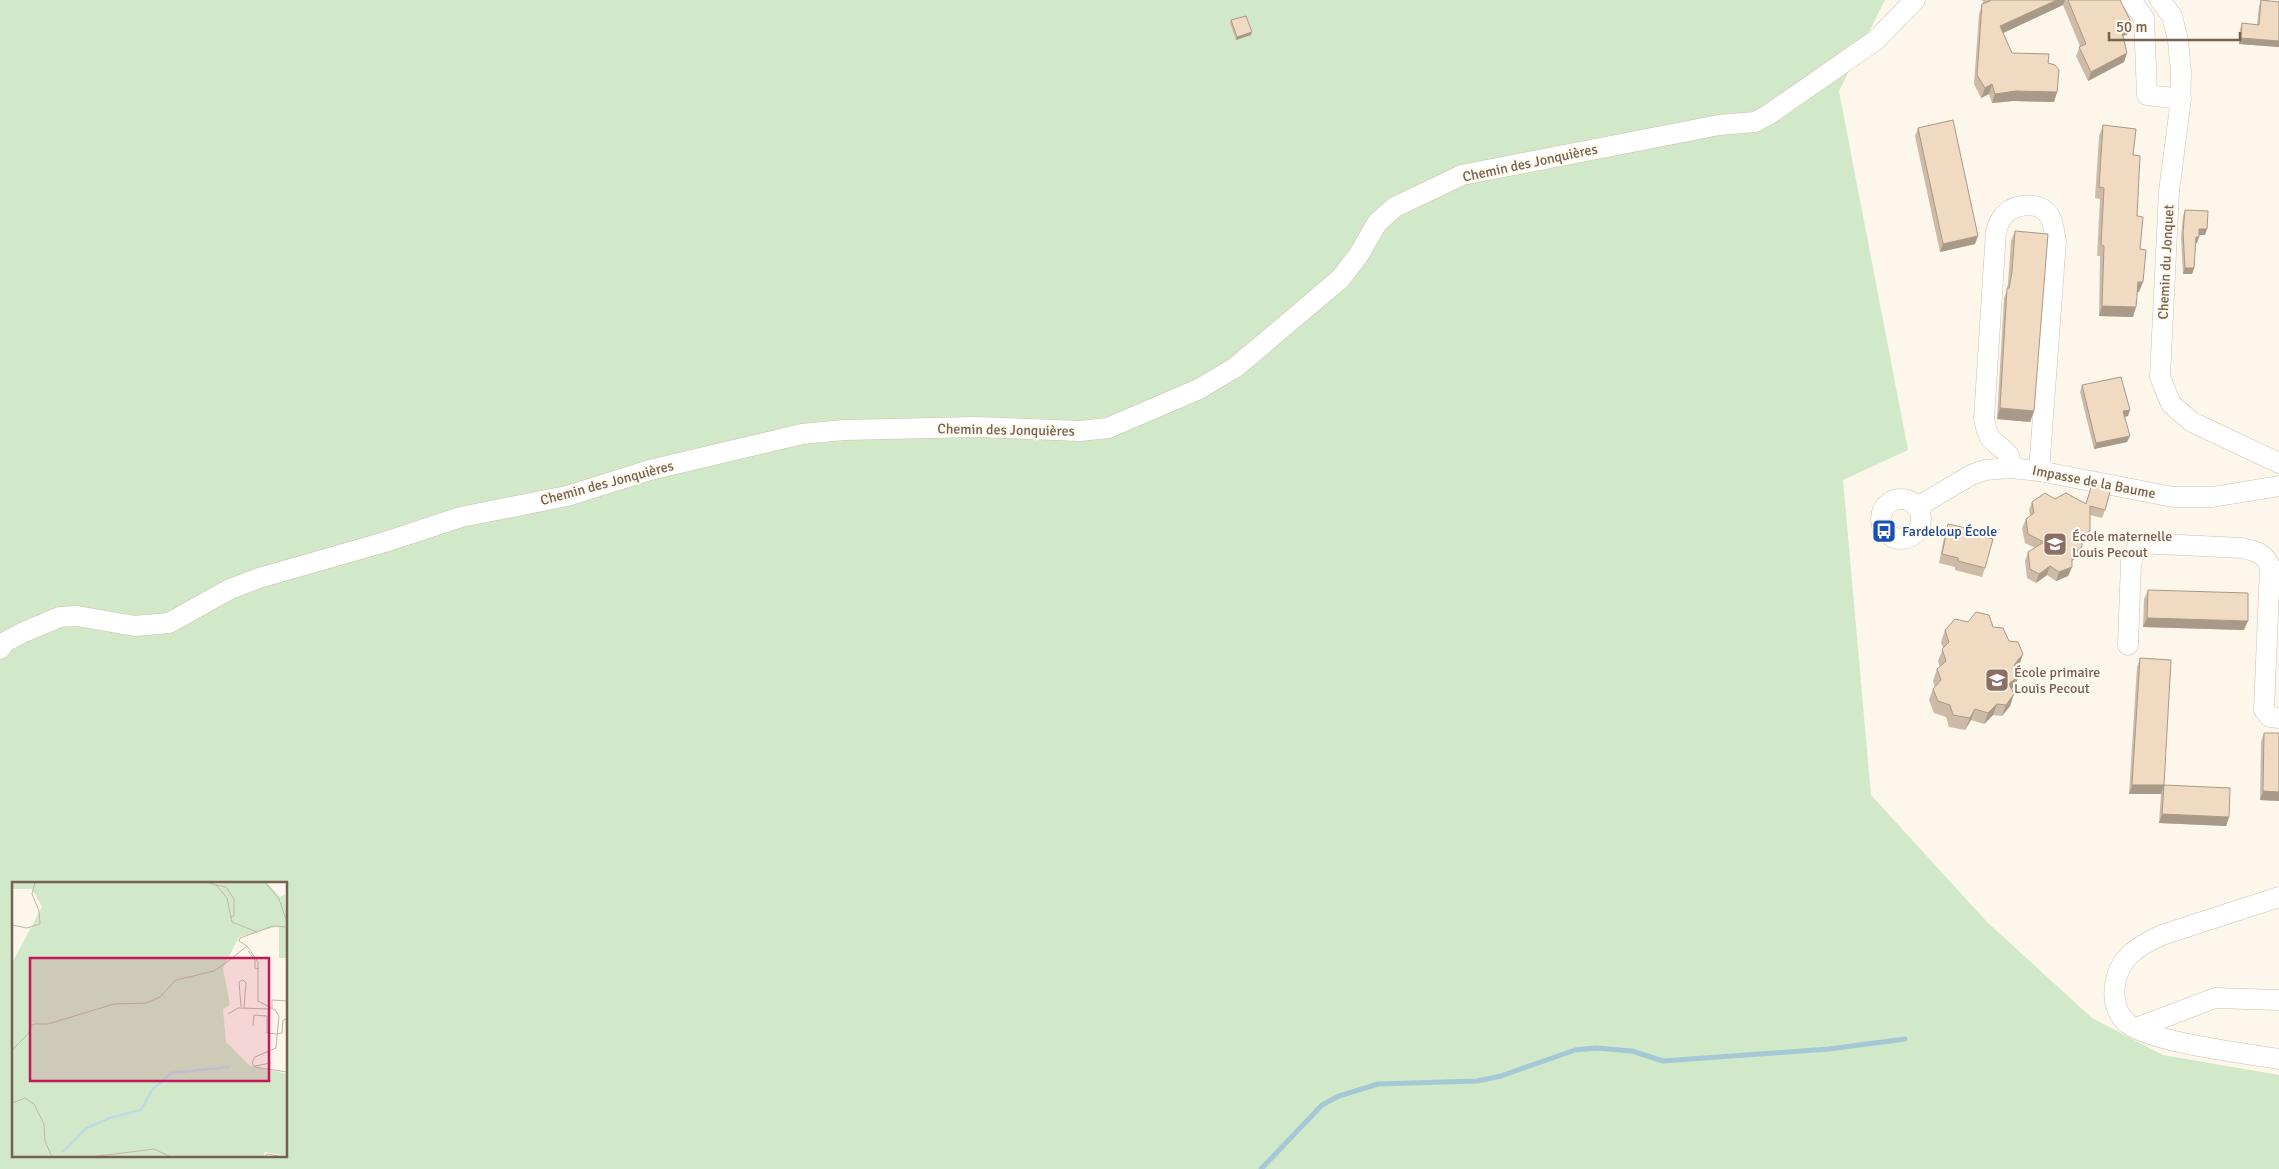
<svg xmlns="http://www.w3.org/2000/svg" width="2279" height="1169" font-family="Signika,sans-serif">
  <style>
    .green { fill: #d1e9c8; fill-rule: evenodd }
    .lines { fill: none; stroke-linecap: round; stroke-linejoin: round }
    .stream { stroke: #a5c8d6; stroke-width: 5 }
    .minor-casing { stroke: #cec0b0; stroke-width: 21 }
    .minor { stroke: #fff; stroke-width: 20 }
    .wall { fill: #cebba7 }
    .shaded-wall { fill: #a89988 }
    .building { fill: #f0dac2; stroke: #a89988 }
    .labels { text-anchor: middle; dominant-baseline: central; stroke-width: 4.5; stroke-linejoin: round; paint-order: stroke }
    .street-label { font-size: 14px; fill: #76614e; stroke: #fefaf0 }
    .transit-label { font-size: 14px; fill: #164399; stroke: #fefaf0; text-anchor: start }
    .education-label { font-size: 14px; fill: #785e54; stroke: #fefaf0; text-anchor: start }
    .inset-river { fill: none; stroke: #bedae5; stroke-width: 2.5 }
    .inset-road { fill: none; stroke: #c2b6a7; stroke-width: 1 }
    .view { fill: #c2185b; fill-opacity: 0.15; stroke: #c2185b; stroke-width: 2.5 }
    .inset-edge { fill: none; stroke: #76614e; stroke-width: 2.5 }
  </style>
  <rect width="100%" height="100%" fill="#fcf7ea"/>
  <!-- green -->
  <path class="green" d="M0,0H1885L1839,91L1908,450L1843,480L1871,795L1987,922L2092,1018L2163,1055L2279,1075V1169H0ZM14,883H286V1155H14Z"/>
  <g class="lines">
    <!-- stream -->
    <path class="stream" d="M1261,1169L1322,1105L1339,1096L1378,1084L1477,1081L1501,1076L1575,1050L1596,1048L1632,1051L1663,1061L1829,1049L1905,1039"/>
    <!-- minor casing -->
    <g class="minor-casing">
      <path id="minor" d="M2131,0L2144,18L2147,95L2181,99
        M2160,0L2172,16L2178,40L2181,72L2180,107L2169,191L2160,377L2171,404L2192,422L2279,463
        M2011,468C2011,449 2002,451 1991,439C1986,433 1986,426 1984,419L1996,231C1998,226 2000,218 2005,214C2017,203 2042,201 2050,217C2054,223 2054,234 2056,241L2039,471
        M1881 519a20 20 0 1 1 40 0a20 20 0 1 1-40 0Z
        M1917,507L1971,475L1985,470L2011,468L2039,471L2173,497H2212L2279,486
        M2128,645L2131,562L2139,543L2242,548C2256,551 2264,553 2270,566L2264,710L2270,717L2279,718
        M0,649L5,642L24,632L60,617L77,616L135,626L169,623L230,589L259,578L385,542L461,517L567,496L650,470L802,434L844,430L976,427L1080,431L1108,428L1199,389L1236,367L1340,279L1358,256L1377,223L1395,207L1462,175L1719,125L1755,122L1768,115L1876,40L1915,0
        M2279,897L2162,935C2138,946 2119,957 2115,985C2113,999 2116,1013 2127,1023C2152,1043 2245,1053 2279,1059
        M2136,1028L2215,998L2279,1000"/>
    </g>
    <!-- minor -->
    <use href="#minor" class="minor"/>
  </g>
  <!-- wall -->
  <path class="wall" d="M1982,0H2120L2132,24L2128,34L2123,36L2127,53L2124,62L2088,81L2076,56L2080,46L2063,5L2003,33L2012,53L2048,63L2057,92L2054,102L2013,101L1992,103L1989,94L1981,98L1974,84L1979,14L1982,4H1984Z
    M2261,0L2279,2V47L2239,44L2240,29L2242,23L2257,25L2259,6Z
    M1231,20L1251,35L1236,40L1230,23Z
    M2103,125L2133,155L2140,249L2139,292H2137L2133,317L2099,316L2100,256H2097L2100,199L2095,198L2099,136Z
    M1918,128L1975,244L1940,252L1915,136Z
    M2185,210L2205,235H2199L2197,243H2196L2194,268L2192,274H2183L2181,238L2183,216Z
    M2015,231L2034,411L2030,422L1997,419L2004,298L2007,290L2008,283L2011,241Z
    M2082,385L2128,416L2125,417L2127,442L2094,449L2080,392Z
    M2092,484L2105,510L2102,518L2090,515L2087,539L2082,542L2079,556L2072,561V567L2068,576L2056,581L2047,575L2036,583L2027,578L2025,561L2028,552L2035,548L2025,543L2022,528L2026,519L2030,516L2029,510L2032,502L2055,499L2086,503Z
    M1948,524L1975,534L1985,568L1982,577L1955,570V567L1939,563L1945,533Z
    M2148,590L2244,630L2143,627L2144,599Z
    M1968,622L1993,627L2019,666L2016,669L2019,675L2015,686L2012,689L2010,706L2002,716L1993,715L1984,724L1971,720L1965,730L1949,727L1946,717L1934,713L1929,700L1933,689L1935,687L1933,681L1937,669L1940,667L1938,661L1943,648L1941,642L1945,630Z
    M2140,658L2164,785L2229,817L2226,826L2159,823L2161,794H2129L2137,667Z
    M2264,733H2279V801L2260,800L2261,742Z"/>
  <!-- shaded-wall -->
  <path class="shaded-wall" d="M2057,0H2065L2063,5L1997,36L2000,26Z
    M2132,24L2128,34L2118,38L2121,28Z
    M1252,32L1251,35L1236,40L1237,37Z
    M2241,38L2279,41V47L2239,44Z
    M2127,53L2124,62L2088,81L2091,72Z
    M1992,84L1989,94L1981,98L1985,88Z
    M2016,91L2057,92L2054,102L2013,101L1992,103L1995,94Z
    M2199,229H2207L2205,235H2197Z
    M1978,236L1975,244L1940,252L1943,244Z
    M2196,237H2199L2197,243H2194Z
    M2185,268H2194L2192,274H2183Z
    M2138,282H2143L2139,292H2134Z
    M2102,306L2136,307L2133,317L2099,316Z
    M2000,408L2034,411L2030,422L1997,419Z
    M2130,410L2128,416L2121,417L2123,411Z
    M2130,436L2127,442L2094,449L2096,443Z
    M2090,531L2087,539L2079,544L2082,535Z
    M2082,547L2079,556L2068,563L2072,554Z
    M2050,566L2047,575L2036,583L2039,574Z
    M2072,567L2068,576L2056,581L2059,572Z
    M2147,618L2248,621L2244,630L2143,627Z
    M2023,654L2019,666L2010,676L2014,665Z
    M2019,675L2015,686L2005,695L2009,684Z
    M2014,694L2010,706L2002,716L2006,705Z
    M1997,704L1993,715L1984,724L1988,713Z
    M1975,709L1971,720L1965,730L1970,718Z
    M2132,785H2164L2161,794H2129Z
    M2263,791L2279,792V801L2260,800Z
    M2162,814L2229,817L2226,826L2159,823Z"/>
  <!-- building -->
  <path class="building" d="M1990,0H2057L2000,26L2012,53L2049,54L2048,63L2055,65L2059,70L2057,92L2016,91L1995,94L1992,84L1985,88L1977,75L1982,4L1990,1Z
    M2068,0H2120L2132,24L2121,28L2127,53L2091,72L2079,47L2086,44Z
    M2261,0L2279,2V41L2241,38L2242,23L2259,25Z
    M1246,16L1252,32L1237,37L1231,20Z
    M1953,120L1978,236L1943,244L1918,128Z
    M2103,125L2136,129L2133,155L2140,156L2137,216L2143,217L2140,249L2146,250L2143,282H2138L2136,307L2102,306L2104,246L2101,245L2104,188L2099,187Z
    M2185,210L2208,211L2207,229H2199V237H2196L2194,268H2185L2183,232Z
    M2015,231L2048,234L2034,411L2000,408L2007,288H2009L2012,272Z
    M2121,377L2130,410L2123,411L2130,436L2096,443L2082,385Z
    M2092,484L2111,488L2105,510L2090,506V531L2082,535V547L2072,554V567L2059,572L2050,566L2039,574L2030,569L2028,552L2044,542L2028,534L2026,519L2034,513L2032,502L2045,493L2055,499L2066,493L2086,504Z
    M1948,524L1975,530V534L1993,539L1985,568L1958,561V558L1942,554Z
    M2148,590L2248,593V621L2147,618Z
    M1976,612L1989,615L1993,627L2003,628L2009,641L2018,642L2023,654L2014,665L2019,675L2009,684L2014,694L2006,705L1997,704L1988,713L1975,709L1970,718L1953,715L1950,705L1938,701L1933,689L1941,680L1937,669L1946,661L1942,649L1949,642L1945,630L1955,619L1968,622Z
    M2140,658L2171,660L2164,785H2132Z
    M2264,733H2279V792L2263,791Z
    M2164,785L2230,788L2229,817L2162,814Z"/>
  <!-- icons -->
  <defs>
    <g id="bus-square" transform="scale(1.25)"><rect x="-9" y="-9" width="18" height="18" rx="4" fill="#1a4fb4" stroke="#fefaf0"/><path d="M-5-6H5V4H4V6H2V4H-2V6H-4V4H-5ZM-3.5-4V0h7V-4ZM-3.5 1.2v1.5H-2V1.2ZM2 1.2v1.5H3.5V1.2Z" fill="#fff"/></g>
    <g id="school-square" transform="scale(1.25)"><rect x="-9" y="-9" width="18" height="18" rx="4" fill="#8d6e63" stroke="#fefaf0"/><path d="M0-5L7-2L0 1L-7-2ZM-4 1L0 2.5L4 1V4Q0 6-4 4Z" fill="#fff"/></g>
  </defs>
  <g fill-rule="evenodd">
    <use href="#bus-square" x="1884" y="531"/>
    <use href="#school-square" x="2055" y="544"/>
    <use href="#school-square" x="1997" y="680"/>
  </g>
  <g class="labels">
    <!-- street labels -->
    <g class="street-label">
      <text transform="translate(1530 163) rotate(-12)">Chemin des Jonquières</text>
      <text transform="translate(2166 262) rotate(-87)">Chemin du Jonquet</text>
      <text transform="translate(1006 430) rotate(1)">Chemin des Jonquières</text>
      <text transform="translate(2094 482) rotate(11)">Impasse de la Baume</text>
      <text transform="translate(607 483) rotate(-15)">Chemin des Jonquières</text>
    </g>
    <!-- transit labels -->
    <g class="transit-label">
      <text x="1902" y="531">Fardeloup École</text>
    </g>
    <!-- education labels -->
    <g class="education-label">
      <text x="2072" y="536">École maternelle<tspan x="2072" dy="16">Louis Pecout</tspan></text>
      <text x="2014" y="672">École primaire<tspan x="2014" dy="16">Louis Pecout</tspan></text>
    </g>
  </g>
  <!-- overview -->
  <g transform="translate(12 882)">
    <rect width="275" height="275" fill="#fcf7ea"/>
    <path d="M0,0H254L268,15L273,12L275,76H267V44L227,55L211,86L218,123L211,127L214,160L237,183L275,192L274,274L253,270L251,275H0V81L30,25L20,7H0Z" fill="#d1e9c8"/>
    <path class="inset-river" d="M51,270L73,247L97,236L129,228L140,208L159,191L218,185"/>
    <path class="inset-road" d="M194,0L204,3L215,16L220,40L245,50M253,0L267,17L275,40M204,3L214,5L222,17V34L218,35M0,43L15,46L28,42L27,29L20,12L23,0M235,64L246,80V119L263,128L267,134M236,69L243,78V86L247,87M229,125L227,100L231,98L234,101L232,126M260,126V118L275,119M216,132L226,126L259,127M267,134L264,166L243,175L240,181L243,185L275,190M241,144L242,133L255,134V151L265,152M265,152L270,151L271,138L275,137M0,168L17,151L18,145L22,142H36L102,122L134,121L148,115L164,98L202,89L215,80L235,64L227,59L228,56L261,44L275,45M243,184L259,181M0,221L13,216L22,222L32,242L33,259L40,275M78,275L142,267L159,275M253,275L255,272L272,275"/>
    <path class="view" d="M18,76H257V199H18Z"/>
    <rect width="275" height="275" class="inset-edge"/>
  </g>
  <!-- scale -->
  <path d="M2109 32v8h131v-8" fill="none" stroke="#76614e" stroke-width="2.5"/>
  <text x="2116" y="32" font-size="15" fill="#76614e" stroke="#fefaf0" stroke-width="4" paint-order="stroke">50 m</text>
</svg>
